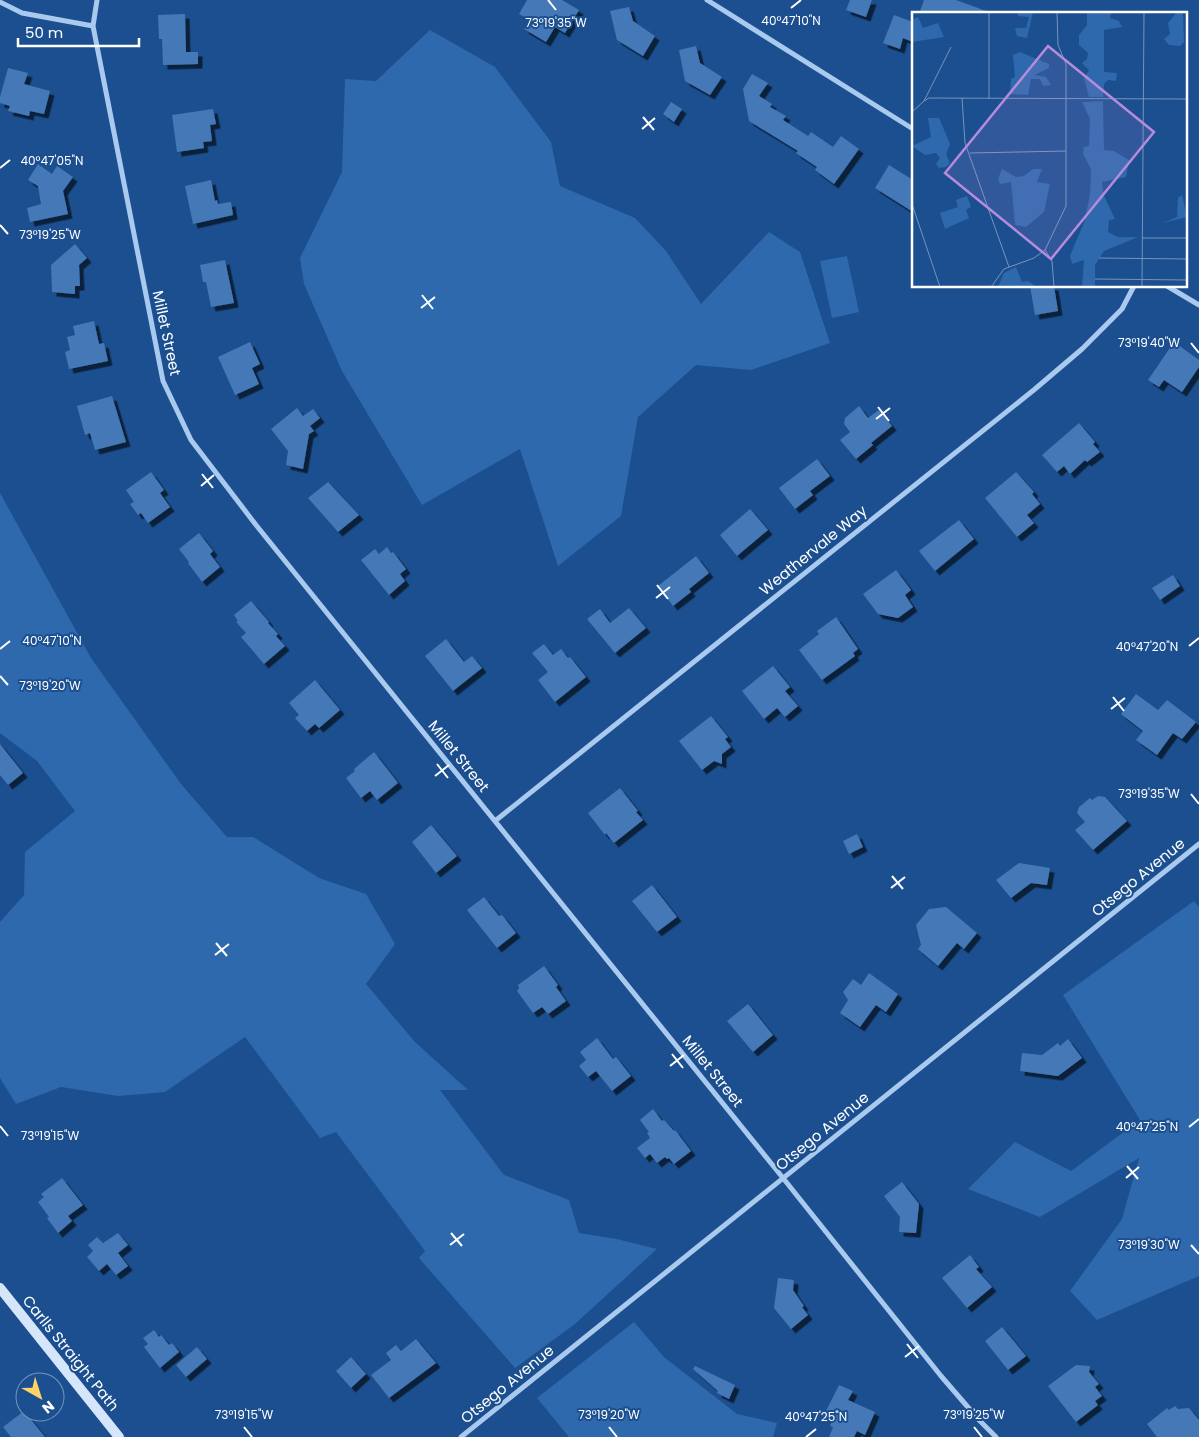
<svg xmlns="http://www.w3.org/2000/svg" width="1199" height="1437" font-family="Poppins,sans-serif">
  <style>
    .green { fill: #2e69ad }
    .building { fill: #4478b7; filter: url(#shadow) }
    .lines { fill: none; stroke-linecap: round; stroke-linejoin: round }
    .street { stroke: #a9c9ee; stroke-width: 5 }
    .secondary { stroke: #d6e6fa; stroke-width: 10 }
    .ticks { fill: none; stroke: #fff; stroke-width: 2 }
    .labels { text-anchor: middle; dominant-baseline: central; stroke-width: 4; stroke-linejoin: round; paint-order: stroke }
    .street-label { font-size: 15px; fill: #fff; stroke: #1b4f8f }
    .inset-road { fill: none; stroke: #7695bc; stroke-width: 1 }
    .view { fill: #b68bdc; fill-opacity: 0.15; stroke: #b68bdc; stroke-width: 2.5 }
    .inset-edge { fill: none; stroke: #fff; stroke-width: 2.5 }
    .ticks-label { font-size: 12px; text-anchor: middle; fill: #fff; stroke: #1b4f8f; stroke-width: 4; stroke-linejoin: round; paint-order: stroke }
  </style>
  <defs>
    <filter id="shadow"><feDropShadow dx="4.5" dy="4.5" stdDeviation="0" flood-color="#0009"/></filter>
  </defs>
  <rect width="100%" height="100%" fill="#1b4f8f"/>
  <!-- green -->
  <path class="green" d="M430,30L495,67L551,142L560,186L635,218L666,251L701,304L769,232L800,252L830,343L751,370L696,365L638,417L621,516L558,566L520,449L422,505L342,371L304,284L300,258L342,172L345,79L376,81Z
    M847,256L859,312L832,318L820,261Z
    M0,493L91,658L181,784L227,837H253L319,878L366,894L395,944L366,984L415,1042L468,1090H440L504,1175L569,1200L579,1233L617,1239L657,1249L575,1324L515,1368L419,1258L425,1251L336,1132L320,1138L245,1037L165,1092L118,1096L61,1087L16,1104L0,1078V922L24,895L25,852L75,811L37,761L0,733Z
    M1194,901L1199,907V1276L1097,1320L1070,1291L1122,1219L1139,1158L1040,1217L968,1189L1015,1142L1071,1171L1140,1120L1063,995Z
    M634,1322L664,1357L737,1414L777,1423L773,1437H569L537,1398Z"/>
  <!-- building -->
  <path class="building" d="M527,0H562L579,10L565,33L555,27L546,42L524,29L530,20L519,14Z
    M850,0H872L866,17L846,10Z
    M924,0H956L989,12V14H919Z
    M629,7L633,21L655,36L643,56L617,40L610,11Z
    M185,14L186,52H198V64L163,65L162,39H159L158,15Z
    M894,15L913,22V42L903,38L900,49L883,43Z
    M696,46L700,63L722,77L710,95L685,81L679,50Z
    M8,68L28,73L24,84L50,91L44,114L30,111L29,116L8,111L10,106L0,103V97Z
    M752,74L768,83L759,96L772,104L770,107L786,116L783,120L808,136L811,132L833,147L841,136L859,149L834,184L815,170L817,167L796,153L798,151L749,121L743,89Z
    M671,102L682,109L674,122L663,114Z
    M213,109L216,124L210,125L212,141L203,142L204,148L177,152L172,115Z
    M38,164L52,174L57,166L73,177L63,191L68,214L30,222L27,208L41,204L38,186L28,180Z
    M889,165L913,180V212L875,188Z
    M211,180L215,201L217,200L218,204L231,202L233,215L193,224L185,186Z
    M75,244L87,258L79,265L80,286H75V294L52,292L51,265Z
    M225,260L234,303L211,307L206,282H203L200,265Z
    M1030,286H1054L1058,311L1035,315Z
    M94,321L99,344L104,343L108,361L69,369L65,352L70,350L67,337L75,335L73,326Z
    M250,342L260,364L252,368L259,384L235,395L218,357Z
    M1174,342L1199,360V367L1182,392L1164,380L1159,387L1148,380Z
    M112,396L126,442L95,450L90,433L85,435L77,406Z
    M859,406L868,418L879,410L892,426L871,443L873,445L856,459L840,440L850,432L844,424L845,418Z
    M297,408L303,416L313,409L320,418L310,426L314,431L309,434L303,469L286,465L288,451L271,429Z
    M1079,423L1095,442L1093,444L1100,452L1087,462L1085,460L1070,474L1064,466L1057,472L1042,455Z
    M817,459L830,476L810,491L813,495L795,509L779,488Z
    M151,472L164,490L160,493L170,507L148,523L141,513L138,515L130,504L134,502L126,490Z
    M1016,472L1034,492L1032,494L1040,504L1027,515L1034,523L1017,537L985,498Z
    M328,482L359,515L338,532L308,498Z
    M750,509L768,530L737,556L720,535Z
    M959,520L974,539L935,571L919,551Z
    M199,533L213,551L210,554L220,567L202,582L188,563L189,562L179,549Z
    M387,547L391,553L393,552L406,569L400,574L405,581L389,595L361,560L375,549L379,554Z
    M696,556L709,573L689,589L691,592L673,606L658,586Z
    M896,570L911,590L905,595L913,607L898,618L878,614L863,594Z
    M1173,575L1180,586L1160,600L1152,588Z
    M251,601L269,622L268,623L278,634L276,636L285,646L264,664L241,637L246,633L236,622L238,621L234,615Z
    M629,608L646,628L615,653L587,619L600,609L610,623Z
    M836,617L858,649L853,653L855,656L822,680L799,650L819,634L817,631Z
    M446,639L464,662L472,656L482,668L453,691L425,656Z
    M544,644L553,655L561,649L568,658L570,657L586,677L555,702L538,680L548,672L532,653Z
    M773,666L790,687L785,691L798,706L785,717L777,708L764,719L742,691Z
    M315,680L340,710L319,728L315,724L307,731L295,718L299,715L289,703Z
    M1136,694L1158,710L1167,700L1196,722L1182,739L1173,733L1157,755L1136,740L1143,731L1121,714Z
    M711,716L728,737L725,739L731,747L722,754V764L714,761L702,770L679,741Z
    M0,744L23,773L8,785L0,775Z
    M374,752L398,783L377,800L370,791L361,798L346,778L355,771L354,769Z
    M620,788L638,811L636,812L643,820L614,843L606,833L605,835L588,813Z
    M1098,796L1105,797L1127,821L1093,850L1075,830L1085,822L1077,813L1079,807L1090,798L1092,800Z
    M431,825L457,856L436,873L412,842Z
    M857,834L863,847L849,854L843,841Z
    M1019,863L1050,868L1047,885L1031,883L1011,898L996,880Z
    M652,885L677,917L657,932L632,901Z
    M484,897L499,916L502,915L516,933L497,948L467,910Z
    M946,907L977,933L964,949L957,943L938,966L918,949L921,945L916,925L929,909Z
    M544,966L558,985L556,987L566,1001L548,1014L542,1007L533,1013L517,991L519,988L518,985Z
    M869,973L898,994L886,1012L876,1005L860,1027L840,1013L848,1000L843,992L853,979L861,985Z
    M748,1004L773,1035L753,1052L727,1021Z
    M597,1038L613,1059L616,1057L631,1076L612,1091L596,1071L588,1077L579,1066L586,1060L580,1052Z
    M1068,1039L1082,1058L1058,1076L1020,1071L1022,1053L1042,1055L1058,1043L1060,1046Z
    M653,1109L662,1121L664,1120L674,1131L675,1130L691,1151L674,1164L669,1158L667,1159L665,1157L657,1163L650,1154L645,1158L637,1148L650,1138L647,1133L649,1132L640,1120Z
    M62,1178L83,1205L68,1216L72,1221L58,1233L47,1218L49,1217L38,1202L44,1197L41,1194Z
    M902,1182L919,1204L916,1233L899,1232L900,1217L884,1196Z
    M118,1233L128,1245L118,1253L128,1266L116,1275L107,1264L99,1271L87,1257L93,1251L88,1245L97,1237L103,1243Z
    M970,1255L979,1267L976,1269L992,1287L967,1308L942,1278Z
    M778,1278L794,1280L793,1290L804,1306L802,1307L808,1315L791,1329L774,1308Z
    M1002,1327L1026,1356L1008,1370L985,1341Z
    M154,1330L159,1337L161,1335L169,1345L172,1343L179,1352L160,1368L144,1347L148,1344L143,1338Z
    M416,1339L436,1363L389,1398L371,1375L391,1360L386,1353L396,1345L401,1351Z
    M197,1347L207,1359L186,1377L176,1365Z
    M351,1357L366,1374L351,1388L336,1371Z
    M1076,1365L1090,1366L1089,1372L1099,1384L1095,1387L1102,1396L1095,1401L1098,1405L1076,1422L1048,1386Z
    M695,1366L735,1385L729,1399L717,1393L718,1391L693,1369Z
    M839,1385L853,1391L848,1400L875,1412L865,1435L857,1431L854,1437H829L833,1427L830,1426L832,1421L823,1417Z
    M1175,1406L1178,1409L1189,1408L1199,1420V1437H1157L1147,1424L1167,1408L1169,1410Z
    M24,1411L45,1437H11L3,1427Z"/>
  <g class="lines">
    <!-- street -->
    <path class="street" d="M97,0L93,26L163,381L191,440L256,525L783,1178L941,1376L979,1420L996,1437
      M707,0L913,129
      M0,2L22,13L93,26
      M1167,286L1199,305
      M495,821L1035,389L1082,349L1122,309L1134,286
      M461,1437L1199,844"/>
    <!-- secondary -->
    <path class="secondary" d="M0,1288L119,1437"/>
  </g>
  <!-- ticks -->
  <path class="ticks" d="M548,0L556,10M791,8L801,0M643,117L654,130M642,129L655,118M0,168L10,160M0,225L8,234M422,295L433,309M421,308L435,297M1191,343L1199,353M878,407L889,421M876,419L890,408M202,474L213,488M201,486L214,475M657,585L668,599M656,598L670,587M1189,646L1199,638M0,649L10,641M0,676L8,685M1113,697L1124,711M1111,709L1125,698M437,764L448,778M435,776L449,765M1191,794L1199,804M892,876L903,889M891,888L905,877M216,943L227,956M215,955L229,944M672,1054L683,1068M670,1066L684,1055M0,1126L8,1136M1189,1127L1199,1119M1127,1166L1138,1179M1126,1178L1139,1167M451,1233L462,1246M450,1245L464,1234M1191,1245L1199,1254M907,1344L918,1358M905,1357L919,1346M244,1427L252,1437M609,1427L617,1437M974,1427L982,1437M806,1437L816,1429"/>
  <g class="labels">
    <!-- street labels -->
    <g class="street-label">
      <text transform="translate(167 333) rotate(78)">Millet Street</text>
      <text transform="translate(813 550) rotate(-39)">Weathervale Way</text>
      <text transform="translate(459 756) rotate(51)">Millet Street</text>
      <text transform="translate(1138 877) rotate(-39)">Otsego Avenue</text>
      <text transform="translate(713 1071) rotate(51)">Millet Street</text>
      <text transform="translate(822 1131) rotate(-39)">Otsego Avenue</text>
      <text transform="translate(71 1353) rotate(51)">Carlls Straight Path</text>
      <text transform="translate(507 1384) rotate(-39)">Otsego Avenue</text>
    </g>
  </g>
  <!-- overview -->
  <g transform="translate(912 12)">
    <rect width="275" height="275" fill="#1b4f8f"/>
    <path d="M106,0H121L115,26L105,24L103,16H114L117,5L106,4ZM175,0L199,1L198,6L207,9L210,15L192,18V60L205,61L204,69L196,68L192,72L191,85H177L172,66L177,58L170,51L175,47L176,41L167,33V23L175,13ZM265,0L271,1L272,30L268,34L257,33L252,27L258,22L256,11ZM6,5L11,16L26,11L32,25L0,30V8ZM108,40L137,52V56L122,63L134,65L139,73L131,74L128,67H119L116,83L98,82L99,67L103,65L101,43ZM191,89L192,138L202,139L217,148L214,165L190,170L192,184L203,207L197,208L196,220L206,225H226L192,239L183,253V275H170L172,248L160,252L158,244L173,208L178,182L179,157L171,142L172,135L177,134L178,107L170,90ZM16,106H27L38,132L34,142L38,151L34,155L27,156L24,152L28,146L24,141L13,143L0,134L19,125ZM90,157L104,165L112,164L121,157H130L125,170L138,172L132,200L114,215L103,213L99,170L88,172L86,167ZM270,183L275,205L251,211L265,205L266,186ZM55,184L59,195L54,198L57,206L33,217L28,201L46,195L44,188ZM104,255L110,270L116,269L125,275H86L92,261Z" fill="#2e69ad"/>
    <path class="inset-road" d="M50,86L53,131L97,255M77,87V0M12,89L17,86L275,87M0,100L12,89L39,35M58,141L154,139M0,192L28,275M230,226H275M133,238L140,249L142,275M187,246L275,247M183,267L275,268M79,275L92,257L122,246L133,238L154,194V52L146,33L145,0M230,275L232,0"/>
    <path class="view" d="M136,34L242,120L139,247L33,161Z"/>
    <rect width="275" height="275" class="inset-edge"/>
  </g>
  <g class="ticks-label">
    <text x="791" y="25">40°47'10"N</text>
    <text x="556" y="27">73°19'35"W</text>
    <text x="52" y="165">40°47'05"N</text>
    <text x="50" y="239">73°19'25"W</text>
    <text x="1149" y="347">73°19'40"W</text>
    <text x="52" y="645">40°47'10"N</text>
    <text x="1147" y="651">40°47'20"N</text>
    <text x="50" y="690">73°19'20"W</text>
    <text x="1149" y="798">73°19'35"W</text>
    <text x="1147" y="1131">40°47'25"N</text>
    <text x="50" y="1140">73°19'15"W</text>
    <text x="1149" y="1249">73°19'30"W</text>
    <text x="244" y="1419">73°19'15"W</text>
    <text x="609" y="1419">73°19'20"W</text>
    <text x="974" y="1419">73°19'25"W</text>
    <text x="816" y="1421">40°47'25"N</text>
  </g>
  <!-- north arrow -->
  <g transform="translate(40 1397) rotate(141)"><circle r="24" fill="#1b4f8f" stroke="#7695bc"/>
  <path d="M0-4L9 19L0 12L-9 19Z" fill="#ffd166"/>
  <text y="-8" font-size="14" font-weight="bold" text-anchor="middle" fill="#ffffff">N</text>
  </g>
  <!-- scale -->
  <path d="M18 38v8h121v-8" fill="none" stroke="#ffffff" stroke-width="2.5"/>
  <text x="25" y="38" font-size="15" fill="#ffffff" stroke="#1b4f8f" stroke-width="4" paint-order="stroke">50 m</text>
</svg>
